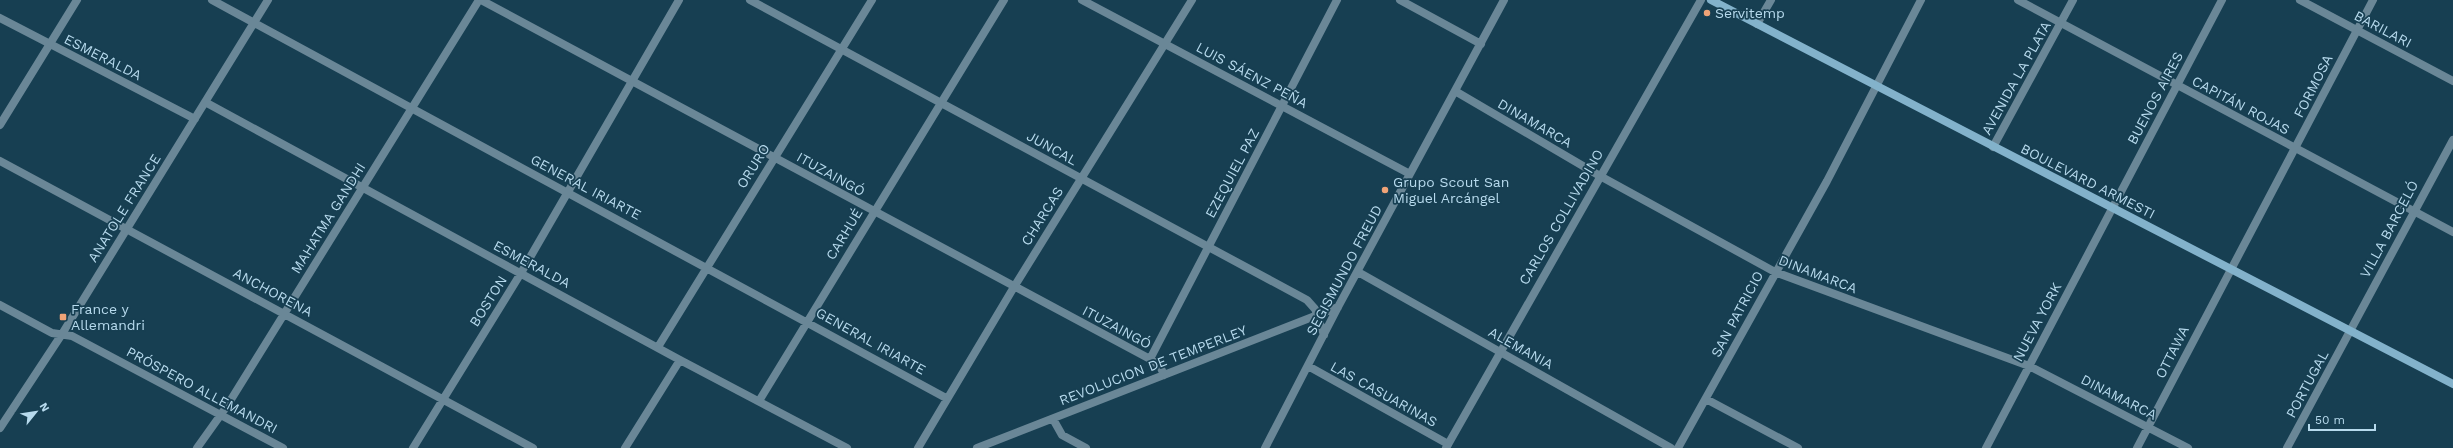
<svg xmlns="http://www.w3.org/2000/svg" width="2453" height="448" font-family="'Work Sans',sans-serif">
  <style>
    .lines { fill: none; stroke-linecap: round; stroke-linejoin: round }
    .minor { stroke: #6a8797; stroke-width: 8 }
    .tertiary { stroke: #6a8797; stroke-width: 8 }
    .secondary { stroke: #83b2cb; stroke-width: 8 }
    .poi-dot { fill: #efa377; stroke: #173f52; stroke-width: 1.5 }
    .labels { text-anchor: middle; dominant-baseline: central; stroke-width: 3.5; stroke-linejoin: round; paint-order: stroke }
    .poi-label { font-size: 14px; fill: #b7daed; stroke: #173f52; text-anchor: start }
    .street-label { font-size: 14px; fill: #b7daed; stroke: #173f52 }
  </style>
  <rect width="100%" height="100%" fill="#173f52"/>
  <g class="lines">
    <!-- minor -->
    <path class="minor" d="M212,0L946,398
      M481,0L1150,359L1160,366L1164,375
      M750,0L1307,300L1315,309L1324,335
      M1082,0L1410,174
      M1400,0L1481,44
      M2018,0L2453,232
      M2300,0L2453,81
      M0,18L195,119
      M1757,24L1771,0
      M1455,91L1600,176L1775,272L2029,366L2188,448
      M205,102L680,360L847,448
      M0,125L77,0
      M1993,147L2073,0
      M0,161L533,448
      M1358,272L1671,448
      M0,305L52,333L72,336L283,448
      M658,347L872,0
      M1150,359L1337,0
      M1308,366L1448,444
      M1706,399L1798,448
      M759,401L1004,0
      M1053,419L1062,435L1086,448
      M0,428L62,334L268,0
      M197,448L227,406L479,0
      M413,448L521,273L679,0
      M625,448L680,360
      M918,448L1014,287L1192,0
      M977,448L1338,307
      M1265,448L1338,307L1504,0
      M1678,448L1827,181L1921,0
      M1986,448L2222,0
      M2137,448L2373,0"/>
    <!-- tertiary -->
    <path class="tertiary" d="M1446,448L1701,0
      M2287,448L2453,140"/>
    <!-- secondary -->
    <path class="secondary" d="M1711,0L2453,384"/>
  </g>
  <!-- markers -->
  <g class="poi-dot">
    <circle cx="1707" cy="13" r="4"/>
    <circle cx="1385" cy="190" r="4"/>
    <rect x="59" y="313" width="8" height="8" rx="2"/>
  </g>
  <g class="labels">
    <!-- poi labels -->
    <g class="poi-label">
      <text x="1715" y="13">Servitemp</text>
      <text x="1393" y="182">Grupo Scout San<tspan x="1393" dy="16">Miguel Arcángel</tspan></text>
      <text x="71" y="309">France y<tspan x="71" dy="16">Allemandri</tspan></text>
    </g>
    <!-- street labels -->
    <g class="street-label">
      <text transform="translate(2383 29) rotate(28)">BARILARI</text>
      <text transform="translate(103 57) rotate(27)">ESMERALDA</text>
      <text transform="translate(1252 75) rotate(28)">LUIS SÁENZ PEÑA</text>
      <text transform="translate(2016 78) rotate(-61)">AVENIDA LA PLATA</text>
      <text transform="translate(2313 86) rotate(-63)">FORMOSA</text>
      <text transform="translate(2155 98) rotate(-62)">BUENOS AIRES</text>
      <text transform="translate(2241 105) rotate(28)">CAPITÁN ROJAS</text>
      <text transform="translate(1535 123) rotate(30)">DINAMARCA</text>
      <text transform="translate(1052 148) rotate(29)">JUNCAL</text>
      <text transform="translate(753 166) rotate(-58)">ORURO</text>
      <text transform="translate(1232 173) rotate(-62)">EZEQUIEL PAZ</text>
      <text transform="translate(831 174) rotate(29)">ITUZAINGÓ</text>
      <text transform="translate(2088 181) rotate(27)">BOULEVARD ARMESTI</text>
      <text transform="translate(586 187) rotate(28)">GENERAL IRIARTE</text>
      <text transform="translate(124 208) rotate(-58)">ANATOLE FRANCE</text>
      <text transform="translate(1042 216) rotate(-58)">CHARCAS</text>
      <text transform="translate(1561 217) rotate(-60)">CARLOS COLLIVADINO</text>
      <text transform="translate(328 218) rotate(-58)">MAHATMA GANDHI</text>
      <text transform="translate(2389 229) rotate(-62)">VILLA BARCELÓ</text>
      <text transform="translate(844 234) rotate(-59)">CARHUÉ</text>
      <text transform="translate(532 264) rotate(28)">ESMERALDA</text>
      <text transform="translate(1344 270) rotate(-62)">SEGISMUNDO FREUD</text>
      <text transform="translate(1818 274) rotate(21)">DINAMARCA</text>
      <text transform="translate(273 292) rotate(28)">ANCHORENA</text>
      <text transform="translate(488 301) rotate(-58)">BOSTON</text>
      <text transform="translate(1737 314) rotate(-62)">SAN PATRICIO</text>
      <text transform="translate(2037 322) rotate(-62)">NUEVA YORK</text>
      <text transform="translate(1117 327) rotate(28)">ITUZAINGÓ</text>
      <text transform="translate(871 341) rotate(29)">GENERAL IRIARTE</text>
      <text transform="translate(1521 348) rotate(29)">ALEMANIA</text>
      <text transform="translate(2172 352) rotate(-63)">OTTAWA</text>
      <text transform="translate(1153 365) rotate(-21)">REVOLUCION DE TEMPERLEY</text>
      <text transform="translate(2307 384) rotate(-62)">PORTUGAL</text>
      <text transform="translate(202 390) rotate(28)">PRÓSPERO ALLEMANDRI</text>
      <text transform="translate(1384 394) rotate(29)">LAS CASUARINAS</text>
      <text transform="translate(2119 397) rotate(27)">DINAMARCA</text>
    </g>
  </g>
  <!-- north arrow -->
  <g transform="translate(36 412) rotate(60)" stroke="#173f52" stroke-width="3" paint-order="stroke">
  <path d="M0-3L7 15L0 10L-7 15Z" fill="#b7daed"/>
  <text y="-6" font-size="11" font-weight="bold" text-anchor="middle" fill="#b7daed">N</text>
  </g>
  <!-- scale -->
  <path d="M2309 424v6h66v-6" fill="none" stroke="#b7daed" stroke-width="2"/>
  <text x="2315" y="424" font-size="12" fill="#b7daed" stroke="#173f52" stroke-width="3" paint-order="stroke">50 m</text>
</svg>
